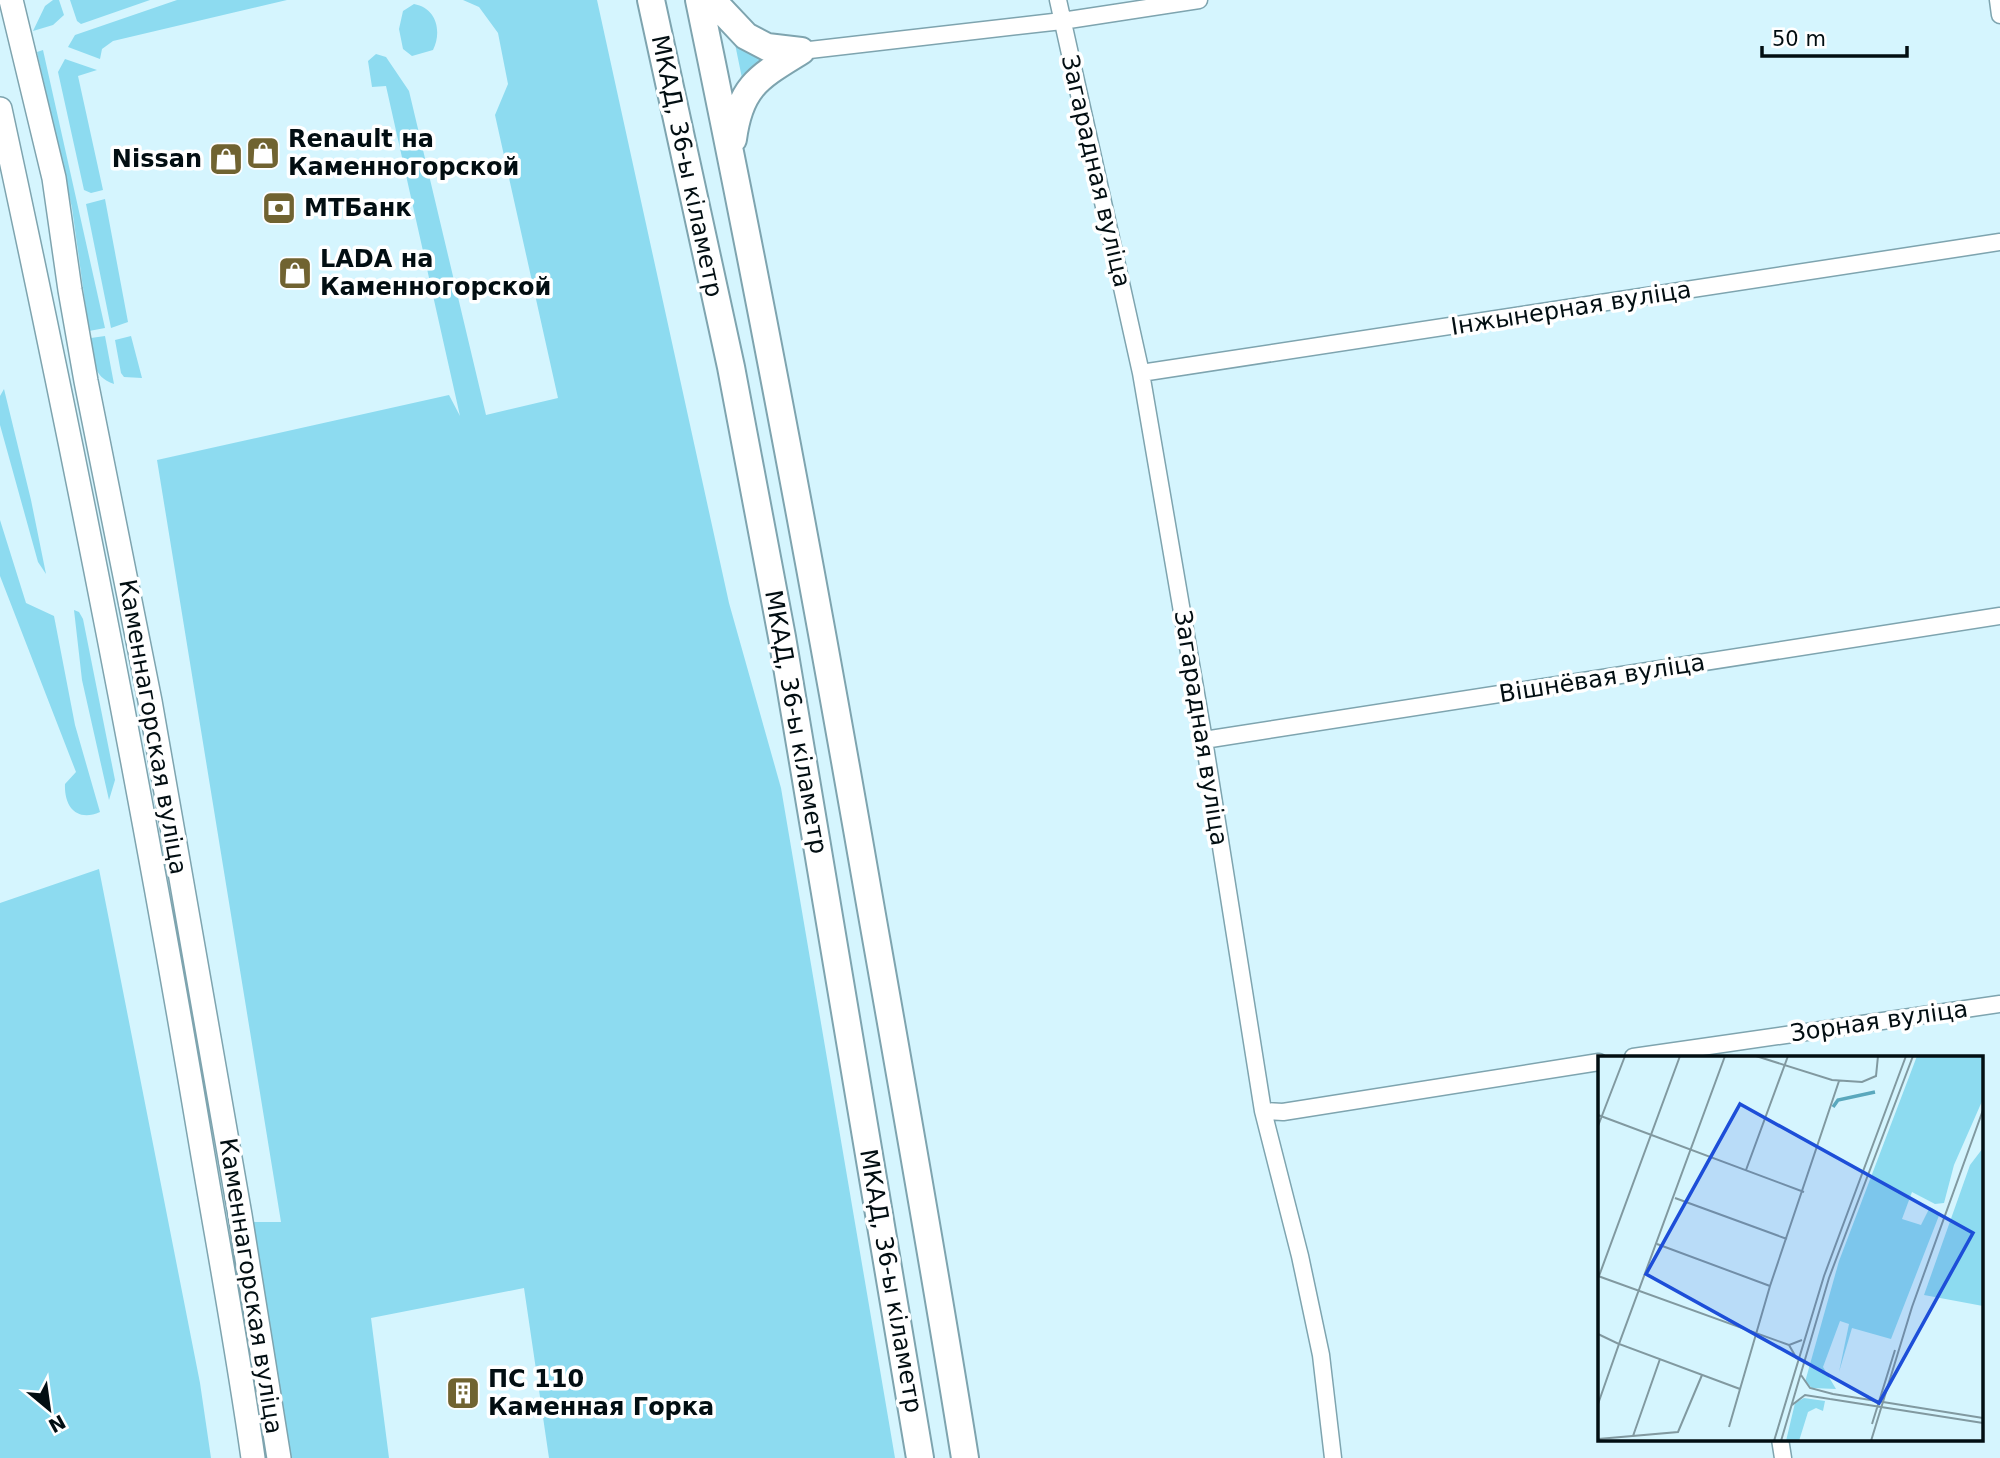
<svg xmlns="http://www.w3.org/2000/svg" width="2000" height="1458" font-family="'DejaVu Sans',sans-serif">
  <style>
    .green { fill: #8ddbf0 }
    .lines { fill: none; stroke-linecap: round; stroke-linejoin: round }
    .minor-casing { stroke: #7ea4af; stroke-width: 19 }
    .secondary-casing { stroke: #7ea4af; stroke-width: 26 }
    .trunk-casing { stroke: #7ea4af; stroke-width: 30 }
    .minor { stroke: #fff; stroke-width: 16 }
    .secondary { stroke: #fff; stroke-width: 23 }
    .trunk { stroke: #fff; stroke-width: 26 }
    .labels { text-anchor: middle; dominant-baseline: central; stroke-width: 7; stroke-linejoin: round; paint-order: stroke }
    .poi-label { font-size: 24px; font-weight: bold; fill: #020e12; stroke: #fff; text-anchor: start }
    .street-label { font-size: 24px; fill: #020e12; stroke: #fff }
    .inset-river { fill: none; stroke: #5aa8bd; stroke-width: 3.5 }
    .inset-road { fill: none; stroke: #8199a0; stroke-width: 2 }
    .view { fill: #1d4ed8; fill-opacity: 0.15; stroke: #1d4ed8; stroke-width: 3.5 }
    .inset-edge { fill: none; stroke: #020e12; stroke-width: 3.5 }
  </style>
  <rect width="100%" height="100%" fill="#d5f5fe"/>
  <!-- green -->
  <path class="green" d="M53,0H59L64,15L53,25L33,31L45,6Z
    M70,0H150L81,24L77,21Z
    M177,0H287L113,41L102,49L100,59L68,47L75,35Z
    M463,0H597L729,603L781,788L895,1458H549L524,1288L371,1318L389,1458H291L253,1222H281L157,460L449,395L460,416L386,86L372,87L368,61L376,54L386,57L409,91L486,415L558,398L495,115L508,84L498,33L479,7Z
    M414,4C437,8 442,32 433,50L412,56L403,49L399,29L403,11Z
    M734,39L771,57L743,83Z
    M43,50L105,328L89,331L72,208L37,52Z
    M65,59L97,70L78,76L103,190L91,193L84,190L58,72Z
    M105,199L128,322L111,328L86,204Z
    M105,336L114,384C92,377 93,358 91,338Z
    M131,336L142,378L124,377L121,373L115,340Z
    M4,389L31,500L46,574L38,562L0,425V396Z
    M0,520L26,603L54,616L75,725L100,812C77,822 64,807 65,784L76,772L0,576Z
    M74,610L79,612L83,619L115,780L109,800L82,680Z
    M99,869L200,1383L211,1458H0V903Z"/>
  <g class="lines">
    <!-- minor casing -->
    <g class="minor-casing">
      <path id="minor" d="M1058,0L1141,373L1204,740L1263,1111L1300,1256L1321,1355L1333,1458
        M1998,0L2000,15
        M801,51L1062,21L1199,0
        M1141,373L2000,242
        M1204,740L2000,616
        M1633,1057L2000,1004
        M1263,1111L1283,1112L1599,1062
        M1780,1439L1783,1458"/>
    </g>
    <!-- secondary casing -->
    <g class="secondary-casing">
      <path id="secondary" d="M11,0L54,178L70,290L86,381L150,701L240,1215L279,1458
        M0,109C74,450 142,793 200,1138C218,1245 238,1351 253,1458"/>
    </g>
    <!-- trunk casing -->
    <g class="trunk-casing">
      <path id="trunk" d="M651,0L731,367L782,637L920,1458
        M699,0C762,304 819,609 872,915C904,1096 936,1276 965,1458
        M712,0L746,36L767,47L801,51
        M733,139C740,86 759,77 801,51"/>
    </g>
    <!-- minor -->
    <use href="#minor" class="minor"/>
    <!-- secondary -->
    <use href="#secondary" class="secondary"/>
    <!-- trunk -->
    <use href="#trunk" class="trunk"/>
  </g>
  <!-- icons -->
  <defs>
    <g id="shop-square" transform="scale(1.75)"><rect x="-9" y="-9" width="18" height="18" rx="4" fill="#706331" stroke="#fff"/><path d="M-5-2.5h2.3a2.7 3.5 0 0 1 5.4 0H5L5.5 6h-11ZM-1.5-2.5h3a1.5 2.3 0 0 0-3 0Z" fill="#fff"/></g>
    <g id="bank-square" transform="scale(1.75)"><rect x="-9" y="-9" width="18" height="18" rx="4" fill="#706331" stroke="#fff"/><path d="M-6-4H6V4H-6ZM0-2.3a2.3 2.3 0 1 0 0 4.6a2.3 2.3 0 1 0 0-4.6Z" fill="#fff"/></g>
    <g id="building-square" transform="scale(1.75)"><rect x="-9" y="-9" width="18" height="18" rx="4" fill="#706331" stroke="#fff"/><path d="M-4-6H4V6H1V3H-1V6H-4ZM-2.5-4.3h1.7v1.8h-1.7ZM.8-4.3h1.7v1.8H.8ZM-2.5-1h1.7V.8h-1.7ZM.8-1h1.7V.8H.8Z" fill="#fff"/></g>
  </defs>
  <g fill-rule="evenodd">
    <use href="#shop-square" x="263" y="153"/>
    <use href="#shop-square" x="226" y="159"/>
    <use href="#bank-square" x="279" y="208"/>
    <use href="#shop-square" x="295" y="273"/>
    <use href="#building-square" x="463" y="1393"/>
  </g>
  <g class="labels">
    <!-- poi labels -->
    <g class="poi-label">
      <text x="288" y="139">Renault на<tspan x="288" dy="28">Каменногорской</tspan></text>
      <text x="202" y="159" text-anchor="end">Nissan</text>
      <text x="304" y="208">МТБанк</text>
      <text x="320" y="259">LADA на<tspan x="320" dy="28">Каменногорской</tspan></text>
      <text x="488" y="1379">ПС 110<tspan x="488" dy="28">Каменная Горка</tspan></text>
    </g>
    <!-- street labels -->
    <g class="street-label">
      <text transform="translate(687 166) rotate(78)">МКАД, 36-ы кіламетр</text>
      <text transform="translate(1096 171) rotate(77)">Загарадная вуліца</text>
      <text transform="translate(1571 308) rotate(-9)">Інжынерная вуліца</text>
      <text transform="translate(1602 678) rotate(-9)">Вішнёвая вуліца</text>
      <text transform="translate(796 722) rotate(80)">МКАД, 36-ы кіламетр</text>
      <text transform="translate(153 727) rotate(80)">Каменнагорская вуліца</text>
      <text transform="translate(1201 728) rotate(81)">Загарадная вуліца</text>
      <text transform="translate(1879 1021) rotate(-8)">Зорная вуліца</text>
      <text transform="translate(891 1281) rotate(80)">МКАД, 36-ы кіламетр</text>
      <text transform="translate(251 1286) rotate(81)">Каменнагорская вуліца</text>
    </g>
  </g>
  <!-- overview -->
  <g transform="translate(1598 1056)">
    <rect width="385" height="385" fill="#d5f5fe"/>
    <path d="M319,0H385V43L356,109L346,147L337,148L314,136L304,163L323,169L332,151L342,157L293,283L254,272L241,316L251,268L242,265L225,311L238,333L214,332L207,326L241,205ZM385,92V250L326,239L372,109ZM206,342L227,345L225,355L218,352L210,356L201,385H188L197,347Z" fill="#8ddbf0"/>
    <path class="inset-river" d="M235,51L240,44L277,36"/>
    <path class="inset-road" d="M127,0L21,288L142,333M158,0L234,24L264,26L278,20L280,0M0,59L206,136M0,70L27,0M148,114L190,0M77,142L189,183M59,188L172,230M0,220L191,289M1,220L82,0M0,278L21,288L0,348M199,303L191,289L204,284M203,319L212,332L235,338M235,338L385,362M232,343L385,367M194,349L207,339L232,343M274,368L297,294M131,371L172,230L241,25M35,380L62,303M0,383L80,376L104,319M176,385L226,220L308,0M183,385L231,222L315,0M273,385L314,251L385,54"/>
    <path class="view" d="M142,48L375,177L281,347L48,218Z"/>
    <rect width="385" height="385" class="inset-edge"/>
  </g>
  <!-- north arrow -->
  <g transform="translate(49 1409) rotate(151)" stroke="#ffffff" stroke-width="5" paint-order="stroke">
  <path d="M0-5L12 26L0 18L-12 26Z" fill="#020e12"/>
  <text y="-10" font-size="19" font-weight="bold" text-anchor="middle" fill="#020e12">N</text>
  </g>
  <!-- scale -->
  <path d="M1762 46v10h145v-10" fill="none" stroke="#020e12" stroke-width="3.5"/>
  <text x="1772" y="46" font-size="21" fill="#020e12" stroke="#ffffff" stroke-width="5" paint-order="stroke">50 m</text>
</svg>
